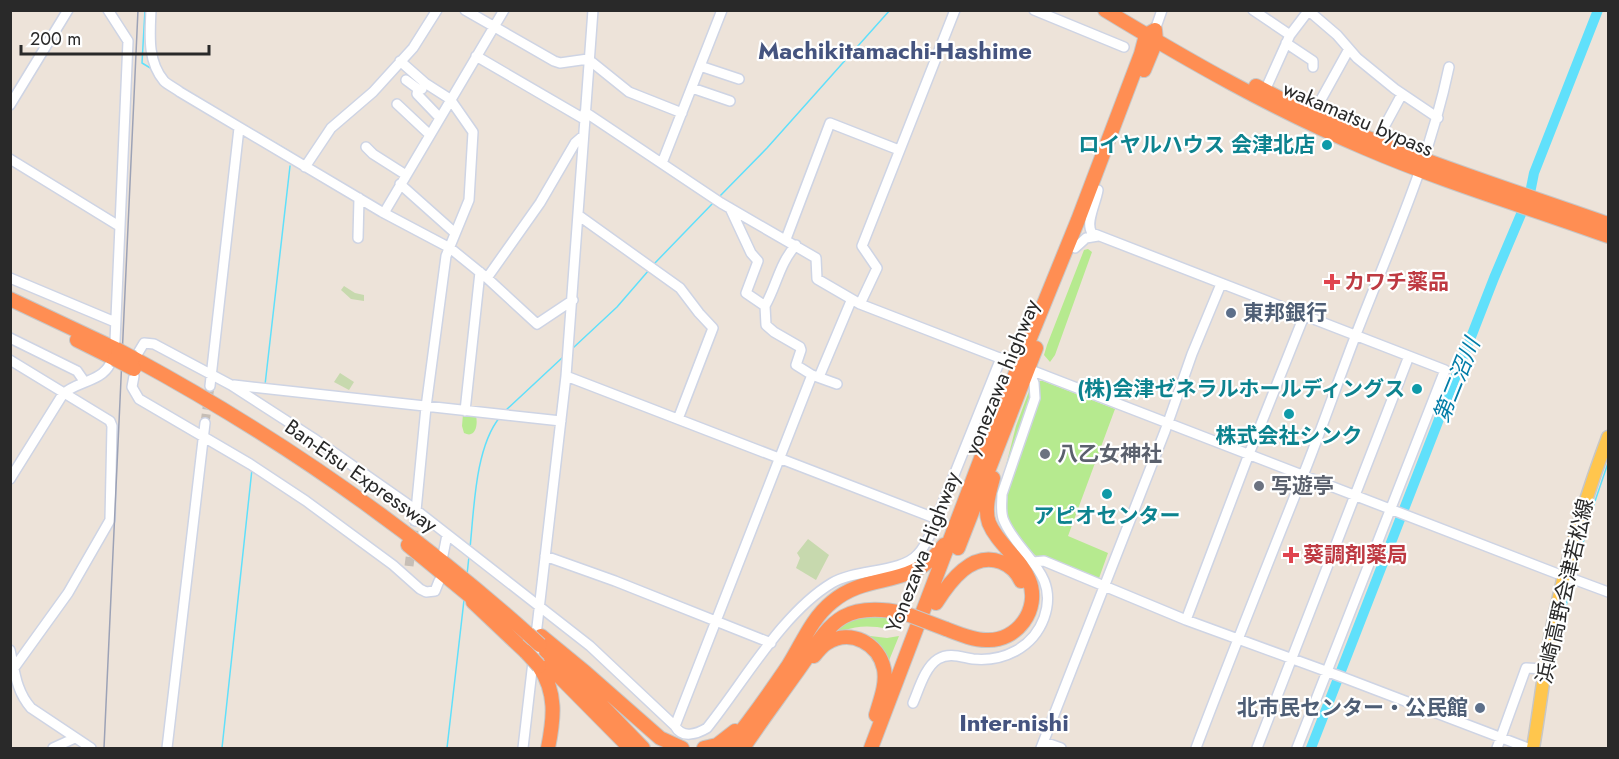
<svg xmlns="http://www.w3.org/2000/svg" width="1619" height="759" font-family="Jost,'Noto Sans JP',sans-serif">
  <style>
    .green { fill: #b6ea8f }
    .cemetery { fill: #c7d9ae }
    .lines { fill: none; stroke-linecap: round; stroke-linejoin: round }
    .stream { stroke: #60e0fb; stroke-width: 1.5 }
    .river { stroke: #60e0fb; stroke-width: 10 }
    .minor-tunnel { stroke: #c6beb6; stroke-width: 9; stroke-dasharray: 9 4.5; stroke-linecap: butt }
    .minor-casing { stroke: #ced4e4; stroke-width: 12 }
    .major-casing { stroke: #c7c7c7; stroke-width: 15 }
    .highway-casing { stroke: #c7c7c7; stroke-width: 16 }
    .minor { stroke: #fff; stroke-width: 9 }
    .major { stroke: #ffc64d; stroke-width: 12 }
    .highway { stroke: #ff8e53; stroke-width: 14 }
    .rail { stroke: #9ca2b6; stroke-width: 1.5 }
    .highway-bridge-casing { stroke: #c7c7c7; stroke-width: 16; stroke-linecap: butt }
    .highway-bridge { stroke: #ff8e53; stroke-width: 14 }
    .culture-dot { fill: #0f9aa8; stroke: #fff; stroke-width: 2 }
    .health-dot { fill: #e0444e; stroke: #fff; stroke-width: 2 }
    .service-dot { fill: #5c6f8a; stroke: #fff; stroke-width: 2 }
    .worship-dot { fill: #6b7280; stroke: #fff; stroke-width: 2 }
    .labels { text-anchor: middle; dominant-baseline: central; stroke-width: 4.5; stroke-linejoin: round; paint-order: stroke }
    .street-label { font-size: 21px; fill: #292929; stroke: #fff }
    .culture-label { font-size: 21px; font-weight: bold; fill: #0d838f; stroke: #fff; text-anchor: end }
    .health-label { font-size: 21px; font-weight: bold; fill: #be3a42; stroke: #fff; text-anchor: start }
    .service-label { font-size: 21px; font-weight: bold; fill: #4e5e75; stroke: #fff; text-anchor: start }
    .worship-label { font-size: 21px; font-weight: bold; fill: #5b616d; stroke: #fff; text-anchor: start }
    .water-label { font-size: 22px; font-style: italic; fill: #007ca7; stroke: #fff }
    .quarter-label { font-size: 24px; font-weight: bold; fill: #45547f; stroke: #fff }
  </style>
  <rect width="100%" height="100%" fill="#ede3d9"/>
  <!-- green -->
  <path class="green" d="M1088,249L1092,252L1055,355L1050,362L1044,355L1047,345L1084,250Z
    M1035,381H1043L1115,409L1068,536L1108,553L1098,581L1036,556L1006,528L1000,489L1016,426L1032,383Z
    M463,414L476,416C478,424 476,439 464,433L462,426Z
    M870,612L893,617L898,623L889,629C859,623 846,628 819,641L828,630Z
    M862,635L887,638L899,636L888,663Z"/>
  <!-- cemetery -->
  <path class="cemetery" d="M344,286L355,293L364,295V301L351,299L341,290Z
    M340,373L354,382L349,390L334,382Z
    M808,539L829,555L816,580L796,568L800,558L797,553Z"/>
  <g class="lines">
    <!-- stream -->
    <path class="stream" d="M145,10L142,63L152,69
      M246,126L292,153
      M719,197L767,148L890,10
      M654,264L713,203
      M573,348L617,307L649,270
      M265,385L290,166
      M505,411L563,357
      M470,548C474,510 475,447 500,417
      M467,575L469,556
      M1574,576L1592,510L1608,463
      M1560,633L1571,584
      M222,748L252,469
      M447,748L464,600"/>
    <!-- river -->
    <path class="river" d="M1311,748L1494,278L1530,193L1534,173L1598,10"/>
    <!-- minor-tunnel -->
    <path class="minor-tunnel" d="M205,423L210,386
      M409,566L415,521"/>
    <!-- minor casing -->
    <g class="minor-casing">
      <path id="minor" d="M108,10L128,41L115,341
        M151,10C150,34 147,61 164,81C168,85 175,88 180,92L382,212L450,248L487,278L537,324L573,300
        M465,10L554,61L560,63L588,59L629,92L682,113
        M955,10L862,246L877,268L860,304L1558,574
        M1034,10L1124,47
        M1253,10L1290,35
        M1309,11L1337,35L1357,58L1395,89L1438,118
        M1155,30L1162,10
        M1286,43L1313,61V67
        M476,56L584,119
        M400,61L425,83L450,99L473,132L469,200L446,256L426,407L415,521
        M700,66L739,79
        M406,80L418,89H422
        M692,88L730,101
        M418,89L417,94L440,118
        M1263,95L1290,35L1309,10
        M397,104L430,135
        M10,105L68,10
        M585,112L721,203L816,258L817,279L860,304
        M1313,114L1349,49
        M1376,142L1402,94
        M366,147L373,154L406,175
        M10,159L119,226
        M662,163L722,10
        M305,167L331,128L373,92L413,48L437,10
        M400,184L455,233
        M1098,190C1096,203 1085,223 1092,233L1445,370L1297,748
        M730,208L751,253L758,261L746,293L765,306L766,325L774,332L800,347L801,350L796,365L812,375L837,384
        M384,213L504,10
        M578,215L680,288L699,313L713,328L678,419
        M358,238L359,198
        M786,239L830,123L899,150
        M1075,248L1086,238L1098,236
        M10,278L115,322
        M487,278L540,203L575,143L583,136
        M765,306C777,285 779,264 796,245
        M10,338L77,371L84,381
        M138,353L144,343L154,344L231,385L313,438L416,510L590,646L675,726C682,739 697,734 707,728C744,682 782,613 832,583C855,569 902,573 918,554C923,549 927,541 930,535L1001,358
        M10,360L110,421L112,426L110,520L68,593L14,668
        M134,376L132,387L139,399L250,464L306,501L393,565L420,589L426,592L435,591L439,581
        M566,376L937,519
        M819,377L851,301
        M234,385L561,421
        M210,386L239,128
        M465,411L480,272
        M10,479L63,394C77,381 101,382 110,364
        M443,555L447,535
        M545,556L615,581L771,643
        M1033,562L1044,561L1186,620L1342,677L1528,748
        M1565,576L1608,592
        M1186,620L1249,454L1304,316
        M10,650C15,672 16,691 31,708L91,748
        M913,703C919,689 925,667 938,659C949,652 961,657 973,659C1003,662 1033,648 1044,618C1060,573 1019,556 1004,521C1000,513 1002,503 1002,494L1035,398L1034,383L1028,369
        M675,726L812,375
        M1044,742L1061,748
        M53,748L75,738
        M167,748L205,423
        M523,748L566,376L593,10
        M1041,748L1165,431L1192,354L1221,284
        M1196,748C1230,658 1266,568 1302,478C1321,431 1337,384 1355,337C1390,246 1429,163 1449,67
        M1257,748L1409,356
        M1497,748L1526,668L1545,669"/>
    </g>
    <!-- major casing -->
    <g class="major-casing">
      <path id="major" d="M1533,748C1539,714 1543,679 1549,644C1562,573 1583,504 1608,437"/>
    </g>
    <!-- highway casing -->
    <g class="highway-casing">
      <path id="highway" d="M1105,10C1189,61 1275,110 1365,148C1444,182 1528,207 1608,236
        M1144,70L1156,41L1155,30
        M1256,86C1368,146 1489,182 1608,224
        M10,299L118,350
        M77,340L115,359
        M133,358C277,436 406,525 528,634
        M408,545L481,605
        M958,548L1036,348
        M473,602L526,652
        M936,603C950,581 972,551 1001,562C1011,566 1017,572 1021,581
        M946,629C959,634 973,640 986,640C1017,642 1041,609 1029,580C1021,558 998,545 989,523C984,509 989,493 993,478
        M541,636L586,673L660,738L682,748
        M546,651L586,689L643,748
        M814,656C818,651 822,646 827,643C851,628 879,644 884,669C887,684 880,701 876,715
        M548,665L630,748
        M539,666C557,693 554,718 548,748
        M704,748L717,745L735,731
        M728,748C749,722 769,694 788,666C802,644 811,619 832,602C870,570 911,591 944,545
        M743,748C759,724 777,700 794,676C829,628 836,599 904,613
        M871,748L980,461L1078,220L1141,54L1146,35L1155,30"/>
    </g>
    <!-- minor -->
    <use href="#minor" class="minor"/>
    <!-- major -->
    <use href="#major" class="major"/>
    <!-- highway -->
    <use href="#highway" class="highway"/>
    <!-- rail -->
    <path class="rail" d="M104,748L138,10"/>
    <!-- highway-bridge casing -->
    <g class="highway-bridge-casing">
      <path id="highway-bridge" d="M118,350L133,358
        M115,359L134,369
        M904,613L946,629
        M528,634L540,645
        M526,652L539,666"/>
    </g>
    <!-- highway-bridge -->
    <use href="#highway-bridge" class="highway-bridge"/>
  </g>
  <!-- markers -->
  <g class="culture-dot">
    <circle cx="1327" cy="145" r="6"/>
    <circle cx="1417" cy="389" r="6"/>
    <circle cx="1289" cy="414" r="6"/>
    <circle cx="1107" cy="494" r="6"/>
  </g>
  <g class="health-dot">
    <path d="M1329 273h6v6h6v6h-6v6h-6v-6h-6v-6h6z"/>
    <path d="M1288 546h6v6h6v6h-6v6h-6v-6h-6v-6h6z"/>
  </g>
  <g class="service-dot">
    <circle cx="1231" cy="313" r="6"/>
    <circle cx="1480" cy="708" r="6"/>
  </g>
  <g class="worship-dot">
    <circle cx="1045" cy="454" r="6"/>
    <circle cx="1259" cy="486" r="6"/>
  </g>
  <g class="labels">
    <!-- street labels -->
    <g class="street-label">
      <text transform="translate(1358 119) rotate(23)">wakamatsu bypass</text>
      <text transform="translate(1002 377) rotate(-68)">yonezawa highway</text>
      <text transform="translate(361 476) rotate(35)">Ban-Etsu Expressway</text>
      <text transform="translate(923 552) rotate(-69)">Yonezawa Highway</text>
      <text transform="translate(1565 591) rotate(-77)">浜崎高野会津若松線</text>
    </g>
    <!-- culture labels -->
    <g class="culture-label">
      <text x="1315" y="145">ロイヤルハウス 会津北店</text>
      <text x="1405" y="389">(株)会津ゼネラルホールディングス</text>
      <text x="1289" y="436" text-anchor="middle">株式会社シンク</text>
      <text x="1107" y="516" text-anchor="middle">アピオセンター</text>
    </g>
    <!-- health labels -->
    <g class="health-label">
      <text x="1344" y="282">カワチ薬品</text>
      <text x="1303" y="555">葵調剤薬局</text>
    </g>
    <!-- service labels -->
    <g class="service-label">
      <text x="1243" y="313">東邦銀行</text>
      <text x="1468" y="708" text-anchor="end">北市民センター・公民館</text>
    </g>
    <!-- worship labels -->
    <g class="worship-label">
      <text x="1057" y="454">八乙女神社</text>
      <text x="1271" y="486">写遊亭</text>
    </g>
    <!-- water labels -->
    <g class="water-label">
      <text transform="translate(1456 380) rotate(-68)">第二沼川</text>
    </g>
    <!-- quarter labels -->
    <g class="quarter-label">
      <text x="895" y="50">Machikitamachi-Hashime</text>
      <text x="1014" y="722">Inter-nishi</text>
    </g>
  </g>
  <!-- border -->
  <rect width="1619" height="759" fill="none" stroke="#292929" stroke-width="24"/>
  <!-- scale -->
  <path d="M21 45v9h188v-9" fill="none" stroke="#292929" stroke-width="3"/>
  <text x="30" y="45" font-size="18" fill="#292929" stroke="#ffffff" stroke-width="4.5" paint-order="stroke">200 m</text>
</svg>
